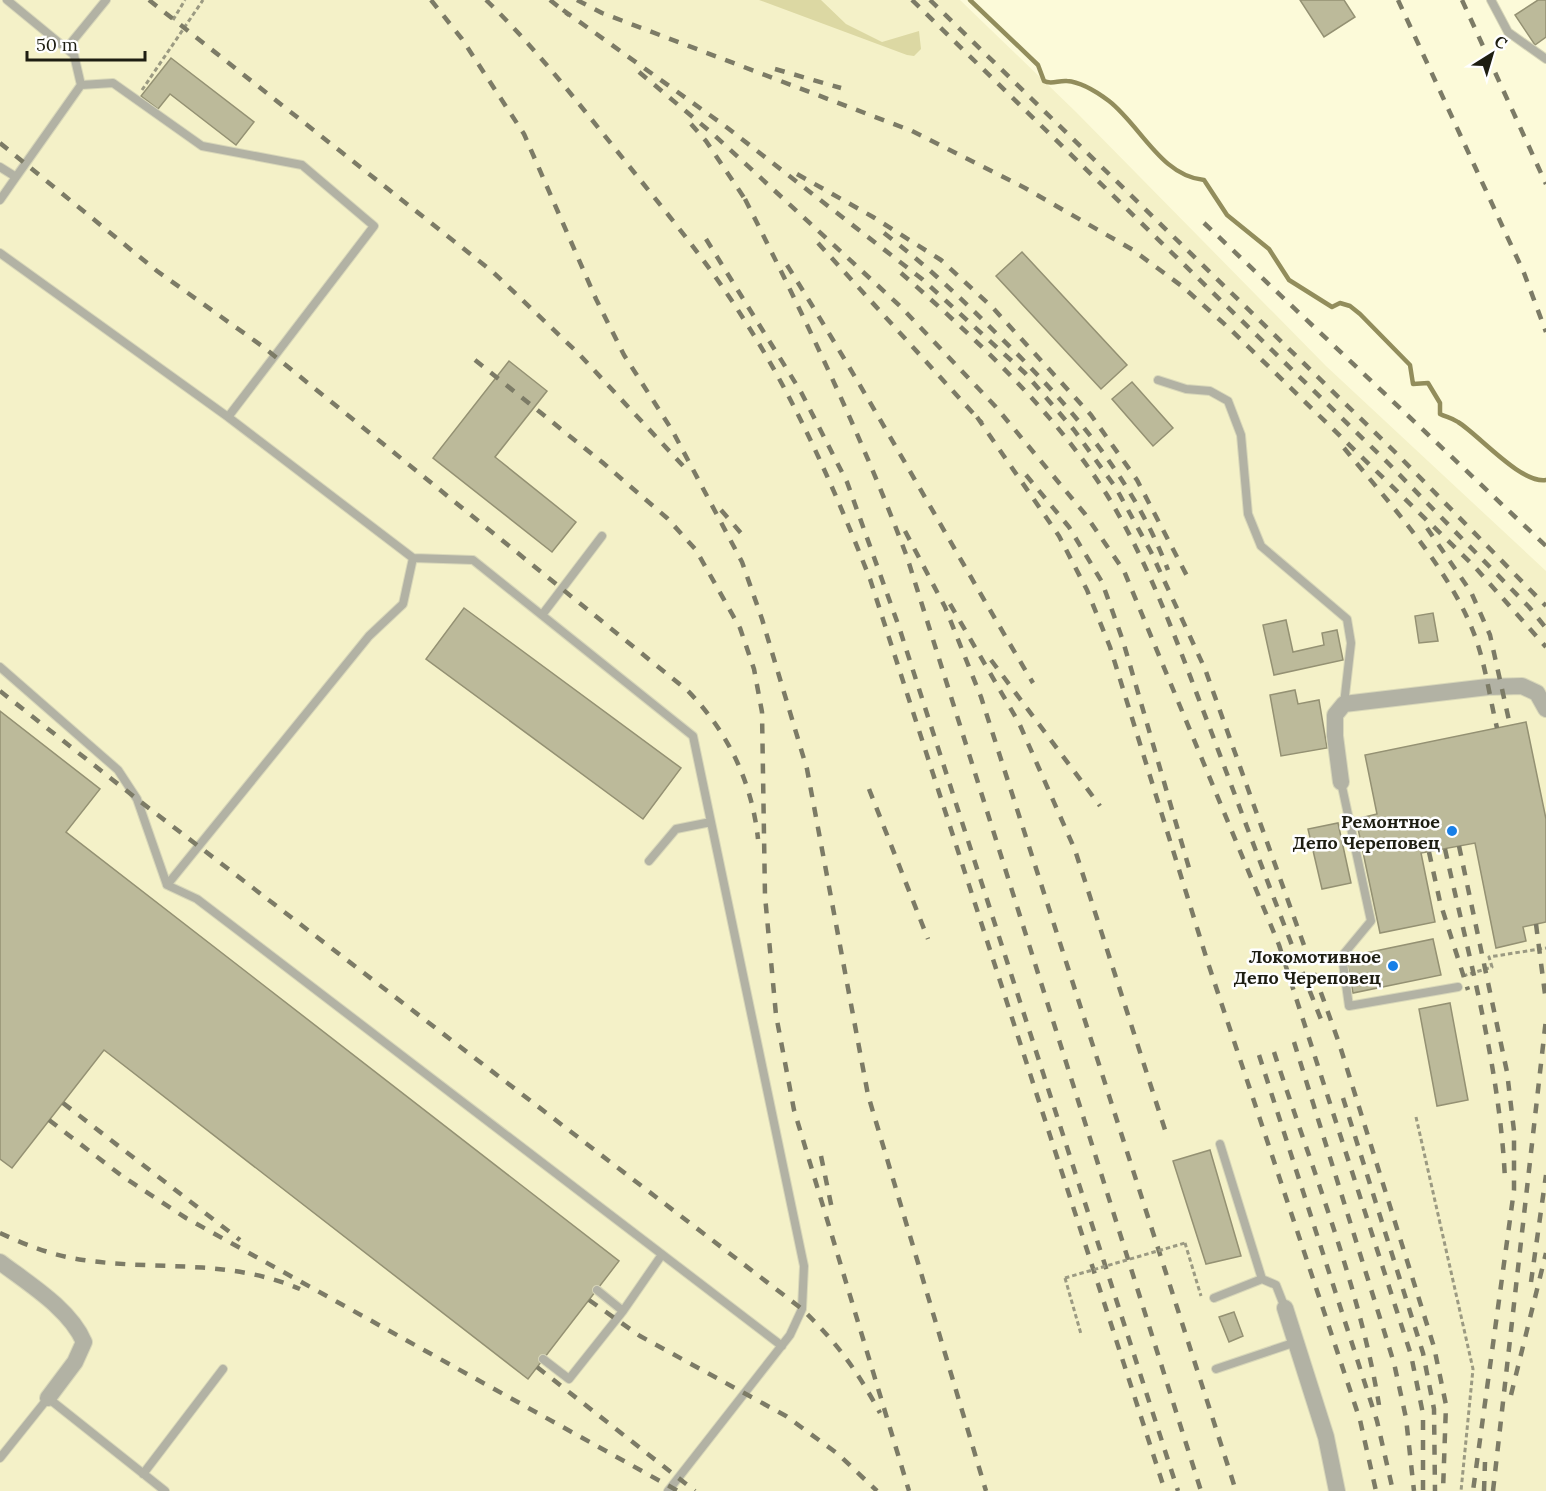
<svg xmlns="http://www.w3.org/2000/svg" width="1546" height="1491" font-family="Lora,serif">
  <style>
    .built { fill: #f4f1c8 }
    .green { fill: #dcd8a3 }
    .lines { fill: none; stroke-linecap: round; stroke-linejoin: round }
    .stream { stroke: #928d5c; stroke-width: 4.5 }
    .building { fill: #bcba9a; stroke: #949173; stroke-width: 1.5 }
    .service-casing { stroke: #d8d7b9; stroke-width: 10 }
    .minor-casing { stroke: #d8d7b9; stroke-width: 18 }
    .path { stroke: #9b9a82; stroke-width: 3; stroke-dasharray: 4.5 3; stroke-linecap: butt }
    .service { stroke: #b2b2a4; stroke-width: 8 }
    .minor { stroke: #b2b2a4; stroke-width: 16 }
    .rail { stroke: #7c7b66; stroke-width: 4.5; stroke-dasharray: 10 10; stroke-linecap: butt }
    .path-bridge { stroke: #9b9a82; stroke-width: 3; stroke-dasharray: 4.5 3; stroke-linecap: butt }
    .poi-dot { fill: #187fe7; stroke: #fff; stroke-width: 2 }
    .labels { text-anchor: middle; dominant-baseline: central; stroke-width: 5; stroke-linejoin: round; paint-order: stroke }
    .poi-label { font-size: 18px; font-weight: bold; fill: #1e1e12; stroke: #fff; text-anchor: end }
  </style>
  <rect width="100%" height="100%" fill="#fcfad9"/>
  <!-- built -->
  <path class="built" d="M0,0H960L1076,112L1326,366L1546,571V1491H0Z"/>
  <!-- green -->
  <path class="green" d="M759,0H821L846,24L882,42L919,31L921,49L914,56L907,55Z"/>
  <g class="lines">
    <!-- stream -->
    <path class="stream" d="M970,0L1038,65L1044,81C1051,85 1059,80 1067,81C1082,82 1097,92 1109,101C1140,125 1161,176 1204,180L1227,215L1269,249L1289,280L1332,307L1340,303L1350,306L1360,314L1410,365L1413,384L1428,383L1440,403V414C1446,417 1452,418 1458,422C1479,435 1521,484 1546,480"/>
  </g>
  <!-- building -->
  <path class="building" d="M1300,0H1344L1355,17L1324,37Z
    M1538,0H1546V37L1535,45L1515,15Z
    M171,58L254,122L236,145L170,94L158,109L141,96Z
    M1022,252L1127,365L1101,389L996,276Z
    M509,361L547,391L495,457L576,522L552,552L433,458Z
    M1132,382L1173,428L1153,446L1112,399Z
    M464,608L681,768L643,819L426,659Z
    M1433,613L1438,641L1419,643L1415,616Z
    M1286,620L1293,652L1324,645L1322,633L1337,630L1343,660L1274,675L1263,625Z
    M1295,690L1298,704L1319,700L1327,748L1281,756L1270,695Z
    M0,711L100,789L66,832L619,1261L528,1379L104,1050L12,1168L0,1159Z
    M1526,722L1546,819V922L1523,927L1526,941L1496,948L1475,843L1421,853L1435,922L1380,933L1356,819L1377,814L1365,755Z
    M1338,823L1351,883L1322,889L1308,829Z
    M1433,939L1441,975L1353,993L1346,957Z
    M1450,1003L1468,1100L1437,1106L1419,1009Z
    M1210,1150L1241,1256L1206,1264L1173,1161Z
    M1234,1312L1243,1336L1229,1342L1219,1317Z"/>
  <g class="lines">
    <!-- service casing -->
    <g class="service-casing">
      <path id="service" d="M7,0L74,55L81,85
        M1491,0L1508,32L1546,59
        M66,49L106,0
        M0,167L16,177L81,85L113,83L202,146L302,165L374,226L228,417
        M0,200L16,177
        M0,253L228,417L413,558L473,560L693,736L804,1266L802,1309L790,1335L668,1491
        M1158,380L1186,389L1210,391L1228,401L1241,435L1248,514L1261,546L1347,619L1351,643L1344,704
        M542,615L602,536
        M0,667L118,770L137,799L167,885L197,899L782,1346
        M1341,782L1371,921L1342,956L1349,1006L1458,987
        M649,861L676,829L711,822
        M167,885L369,636L403,604L413,558
        M1220,1144L1262,1279L1276,1285L1285,1308
        M597,1290L623,1311L661,1256
        M1214,1298L1262,1279
        M543,1359L569,1379L623,1311
        M1216,1369L1296,1342
        M0,1458L48,1398L165,1491
        M143,1474L223,1369"/>
    </g>
    <!-- minor casing -->
    <g class="minor-casing">
      <path id="minor" d="M1341,782L1335,736V715L1344,704L1488,687L1522,686L1537,693L1546,709
        M0,1262C29,1284 70,1309 84,1342L75,1362L48,1398
        M1285,1308L1326,1437L1337,1491"/>
    </g>
    <!-- path -->
    <path class="path" d="M173,20L185,0
      M142,90L203,0
      M1463,976L1492,967L1489,957L1546,948
      M1416,1117L1473,1369L1461,1491
      M1185,1243L1201,1296
      M1065,1278L1081,1334"/>
    <!-- service -->
    <use href="#service" class="service"/>
    <!-- minor -->
    <use href="#minor" class="minor"/>
    <!-- rail -->
    <path class="rail" d="M149,0L493,272L579,354L686,469
      M431,0L462,39L524,134L596,299L624,355L672,430L742,562L762,619L807,769L868,1095L986,1491
      M486,0C534,46 575,99 617,151C660,205 706,259 743,318C796,400 834,488 870,579L1165,1491
      M550,0L569,15
      M577,0L602,13L912,131L1025,188L1133,250L1183,287L1230,329L1474,566L1546,647
      M912,0L1388,463L1529,607L1546,628
      M930,0L1396,453L1546,606
      M1398,0L1524,273L1546,332
      M1462,0L1546,184
      M563,10L725,126L922,279L1025,373L1074,430L1116,488L1151,552L1205,669L1339,1043L1434,1347L1446,1405L1443,1491
      M775,69L841,88
      M639,72L713,134L900,306L995,406L1085,514L1124,571L1279,945L1411,1355L1423,1414V1491
      M691,124L706,141L749,205
      M0,143L157,271L262,346L334,404L688,691C728,732 752,782 758,839
      M797,174L873,217L941,260L993,308L1091,415L1137,480L1187,576
      M745,199C804,316 861,434 907,557L1201,1491
      M1204,223L1546,546
      M884,233C926,265 961,298 999,336C1069,404 1133,478 1168,570
      M706,239L801,392L847,482L899,627L1178,1491
      M818,243L982,423
      M787,265C873,402 950,544 1033,683
      M901,273C976,339 1053,410 1107,495C1152,568 1180,651 1211,731C1248,830 1285,929 1324,1027
      M475,360L602,462L667,518L696,550L740,628L754,669L762,712L765,896L776,1015L794,1110L909,1491
      M977,417L1059,536L1087,590L1110,647L1207,960L1360,1420L1376,1491
      M1344,448C1389,503 1452,571 1476,639C1486,668 1490,699 1497,728
      M1026,475L1069,527L1102,582L1123,641L1189,868
      M721,510L747,540
      M1427,528L1471,592L1490,635L1510,725
      M905,531L945,607L981,697L1236,1491
      M950,604L1019,723L1075,850L1166,1133
      M991,660L1100,806
      M0,691L137,799L802,1309C837,1343 857,1370 880,1413
      M869,789L928,939
      M1459,846L1507,1072L1514,1131V1190L1473,1491
      M1445,849C1469,958 1500,1068 1505,1180
      M1429,852L1440,902L1468,990
      M1536,924L1546,1002
      M1294,1042L1394,1363L1406,1418L1414,1491
      M1274,1052C1311,1166 1360,1288 1379,1405
      M1259,1055L1377,1421L1393,1491
      M1343,1098L1423,1353L1434,1409L1435,1491
      M63,1103L240,1240
      M49,1120L122,1176L186,1218L678,1491
      M821,1156L832,1209
      M0,1233C26,1245 54,1256 83,1260C159,1271 227,1258 300,1289
      M1531,1282L1546,1175
      M589,1300L640,1336L786,1416L838,1454L877,1491
      M537,1367L695,1491
      M1511,1395L1546,1253
      M1484,1491L1485,1462
      M1493,1491L1546,1019"/>
    <!-- path-bridge -->
    <path class="path-bridge" d="M1065,1278L1185,1243"/>
  </g>
  <!-- markers -->
  <g class="poi-dot">
    <circle cx="1452" cy="831" r="6"/>
    <circle cx="1393" cy="966" r="6"/>
  </g>
  <g class="labels">
    <!-- poi labels -->
    <g class="poi-label">
      <text x="1440" y="821">Ремонтное<tspan x="1440" dy="21">Депо Череповец</tspan></text>
      <text x="1381" y="956">Локомотивное<tspan x="1381" dy="21">Депо Череповец</tspan></text>
    </g>
  </g>
  <!-- north arrow -->
  <g transform="translate(1492 54) rotate(37)" stroke="#ffffff" stroke-width="4.5" paint-order="stroke">
  <path d="M0-4.5L10 22L0 15L-10 22Z" fill="#1e1e12"/>
  <text y="-9" font-size="16" font-weight="bold" text-anchor="middle" fill="#1e1e12">С</text>
  </g>
  <!-- scale -->
  <path d="M27 51v9h118v-9" fill="none" stroke="#1e1e12" stroke-width="3"/>
  <text x="36" y="51" font-size="18" fill="#1e1e12" stroke="#ffffff" stroke-width="4.5" paint-order="stroke">50 m</text>
</svg>
